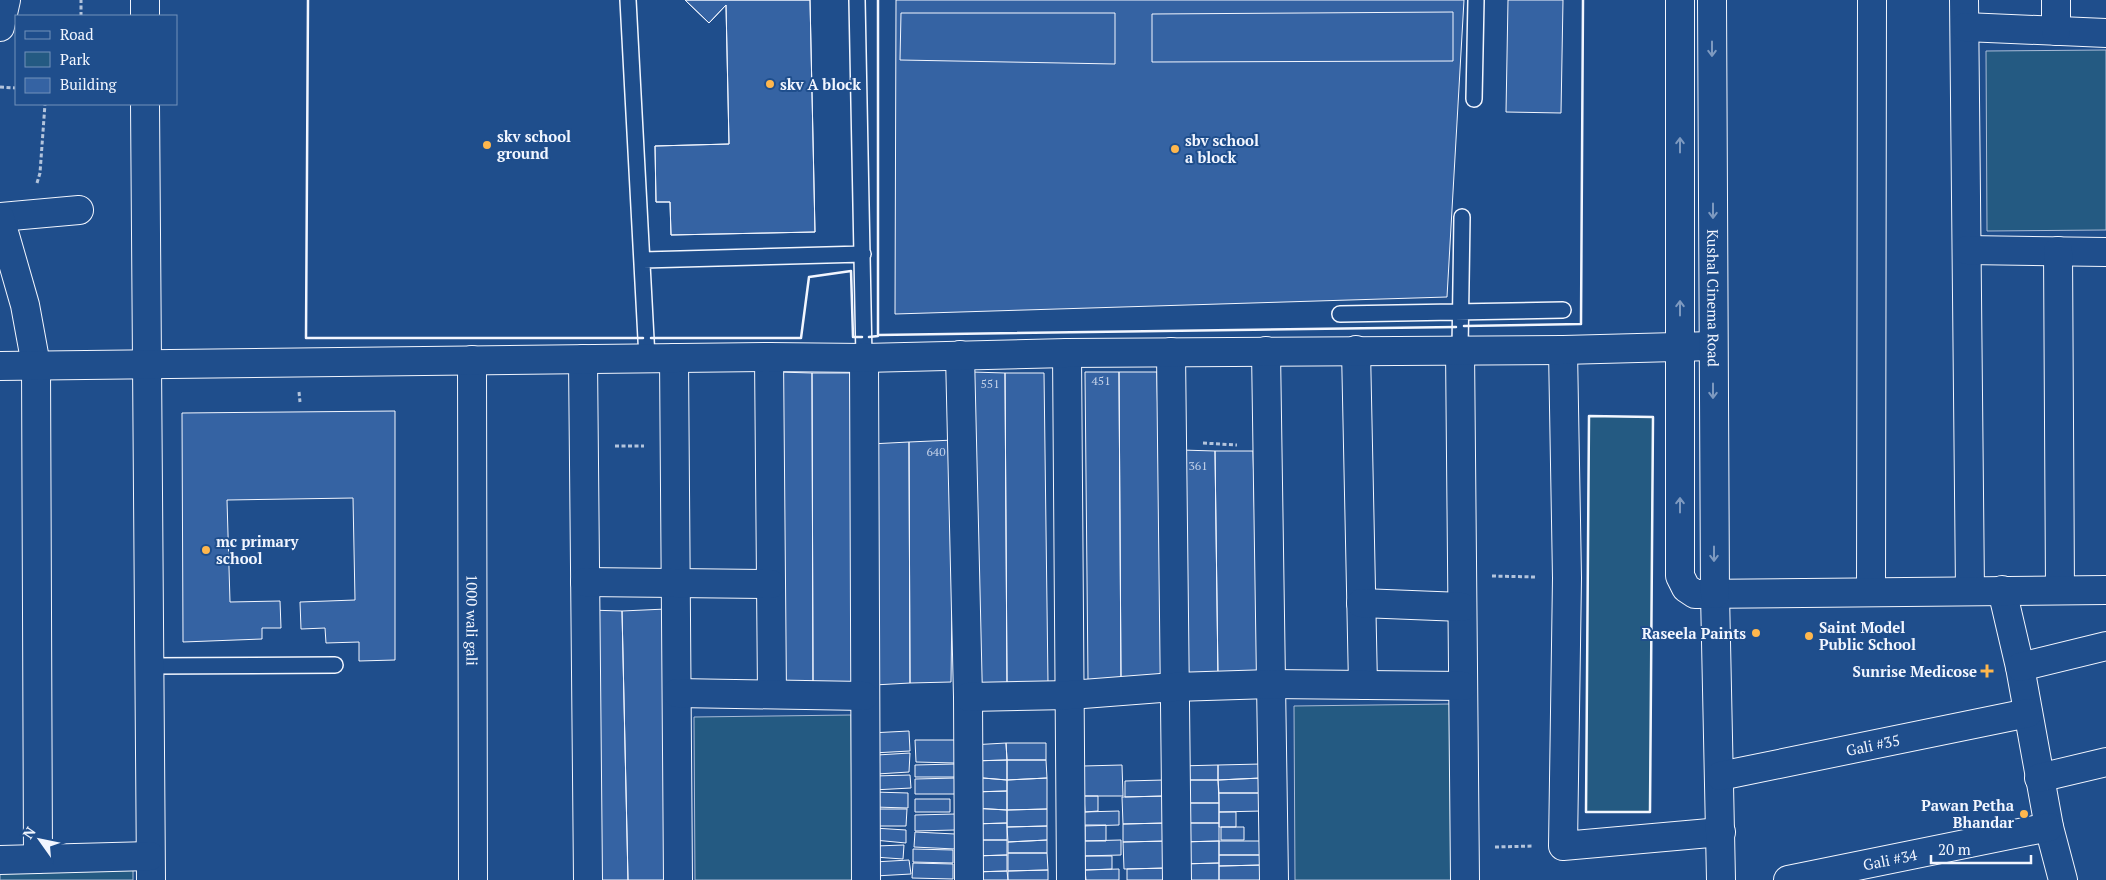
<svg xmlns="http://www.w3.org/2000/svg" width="2106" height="880" font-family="'PT Serif',serif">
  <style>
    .green { fill: #245a82; stroke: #a8bbd7 }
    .building { fill: #3563a3; stroke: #f2f6ff }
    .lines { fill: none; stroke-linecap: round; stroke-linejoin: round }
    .service-casing { stroke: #f2f6ff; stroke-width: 18 }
    .minor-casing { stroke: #f2f6ff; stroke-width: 30 }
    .tertiary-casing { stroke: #f2f6ff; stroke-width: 30 }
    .path { stroke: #b3c4dc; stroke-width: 3; stroke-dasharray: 4 2.5; stroke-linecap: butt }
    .service { stroke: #1f4e8c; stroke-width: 15 }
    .minor { stroke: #1f4e8c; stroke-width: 28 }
    .tertiary { stroke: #1f4e8c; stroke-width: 28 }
    .wall { stroke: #f2f6ff; stroke-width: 2.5 }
    .oneway { stroke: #7e9ac0 }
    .poi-dot { fill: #ffb74d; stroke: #1f4e8c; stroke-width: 2 }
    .labels { text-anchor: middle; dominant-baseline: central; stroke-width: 4; stroke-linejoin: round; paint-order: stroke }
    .number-label { font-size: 12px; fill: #c3d1e8 }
    .poi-label { font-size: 15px; font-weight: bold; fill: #f2f6ff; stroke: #1f4e8c; text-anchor: start }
    .street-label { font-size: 15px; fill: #f2f6ff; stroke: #1f4e8c }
  </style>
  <rect width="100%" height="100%" fill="#1f4e8c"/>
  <!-- green -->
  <path class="green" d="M2106,50V230L1987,231L1986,51Z
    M1589,416L1653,417L1650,812H1586Z
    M1451,704L1452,880H1295L1294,706Z
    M851,715L852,880H695L694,717Z
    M0,868L133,869V880H0Z"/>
  <!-- building -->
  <path class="building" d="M685,0H810L815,232L671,235L670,202H656L655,146L729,144L726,5L709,23Z
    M685,0H810L815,232L671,235L670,202H656L655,146L729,144L726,5L709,23Z
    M896,0H1464L1447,297L895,314Z
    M1508,0H1563L1561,113L1506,112Z
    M1453,12V61L1152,62V14Z
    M901,13H1115V64L900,60Z
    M778,372L812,373L813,684H779Z
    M972,372L1005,373L1007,683L974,684Z
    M1085,372H1119L1121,680H1088Z
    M1119,372H1157L1162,680H1121Z
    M812,373H850L854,683L813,684Z
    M1005,373H1044L1048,683H1007Z
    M395,411V660L359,661V642L326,643L325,628L301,629L300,602L355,600L353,498L227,500L230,602L280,601L281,628H262V639L183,642L182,413Z
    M954,440L951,682L910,683L909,442Z
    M909,442L910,683L874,685L870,444Z
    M1181,450L1215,451L1218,678H1185Z
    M1215,451H1253L1259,678H1218Z
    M666,609L670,880H628L622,611Z
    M588,610L622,611L628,880H591Z
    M909,731L910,751L873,753L870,733Z
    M915,740H955V763L916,762Z
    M1006,743H1046V760H1007Z
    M1006,743L1007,760L971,761V745Z
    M910,753L909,772L877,774V755Z
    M1007,760V780L971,777V761Z
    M1007,760H1046L1047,778L1007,780Z
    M955,764V777H915V765Z
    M1261,764V778L1218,780V765Z
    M1122,765L1123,796H1084L1083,766Z
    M1218,765V780H1178V766Z
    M910,775L911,788L873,790L874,776Z
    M971,777L1007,780V791L972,792Z
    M956,778L955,794H915V779Z
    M1047,778V809L1007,810V780Z
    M1261,778V793H1219L1218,780Z
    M1164,780V796L1125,797V781Z
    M1178,780H1218L1219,803H1178Z
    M1007,791V810L972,808V792Z
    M874,792L908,793V808L874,807Z
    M1219,793H1261L1262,811L1219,812Z
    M1084,796H1098V811L1085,812Z
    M1166,796V823L1123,824L1122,797Z
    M915,799H950V812H915Z
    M1181,803H1219V823H1181Z
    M972,808L1007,810V823L972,824Z
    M872,809H907L906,826H872Z
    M1047,809V826L1007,827V810Z
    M1119,811V825L1083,826V812Z
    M1219,812H1236V827H1219Z
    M955,814V830L915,831V815Z
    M1007,823V840H973L972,824Z
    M1166,823L1167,841L1123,842V824Z
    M1179,823H1219V841L1179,842Z
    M1085,825H1106V841H1085Z
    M1047,826V840L1008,842L1007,827Z
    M1221,827H1244V840H1221Z
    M874,828L906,830V843L874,840Z
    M915,832L955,834V849L914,847Z
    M973,840H1007V855L973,856Z
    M1047,840V853H1008V842Z
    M1121,840V855L1082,856V841Z
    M1167,841V868L1124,869L1123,842Z
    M1219,841V863L1181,864V842Z
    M1219,841H1263V855H1219Z
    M904,845L903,859L874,857L875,846Z
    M913,849L953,850V863L913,862Z
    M1008,853H1047L1048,870L1008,871Z
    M1007,855V871L973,872V856Z
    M1219,855H1263V865L1219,866Z
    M1085,856H1112V869L1085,870Z
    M909,860L911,874L875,876L874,862Z
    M913,863L953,864V879L912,878Z
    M1219,863V880H1180V864Z
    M1263,865L1264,880H1219V866Z
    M1167,868V880H1127V869Z
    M1119,869V880H1086L1085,870Z
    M1048,870V880H1008V871Z
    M1007,871L1008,880H973V872Z"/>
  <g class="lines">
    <!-- service casing -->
    <g class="service-casing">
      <path id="service" d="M628,0L647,358
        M857,0L864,358
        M1474,99L1476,0
        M643,260L863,254
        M1340,314L1563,310
        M1460,349L1462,217
        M149,666L335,665"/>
    </g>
    <!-- minor casing -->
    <g class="minor-casing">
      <g id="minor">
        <path d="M145,0V16"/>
        <path d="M1964,0L1970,591"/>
        <path d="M0,27L6,0"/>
        <path d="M1965,27L2106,33"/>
        <path d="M2056,31V0"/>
        <path d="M145,104L151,880"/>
        <path d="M0,217L79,210"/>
        <path d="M0,218L25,305L36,365L38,859"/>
        <path d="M1967,250L2106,252"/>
        <path d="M2058,251L2060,590"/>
        <path d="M1460,349L1465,880"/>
        <path d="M1356,350L1363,685"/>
        <path d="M1563,350L1567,578L1563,846L1721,832"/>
        <path d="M1266,351L1274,880"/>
        <path d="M1171,352L1177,880"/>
        <path d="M1067,353L1071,880"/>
        <path d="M960,355L968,697L969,880"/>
        <path d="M769,357L772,694"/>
        <path d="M674,358L678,880"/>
        <path d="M864,358L866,880"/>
        <path d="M583,359L588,880"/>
        <path id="s1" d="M472,360L473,880"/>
        <path d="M0,366L769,357L864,358L1067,353L1563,350L1713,346"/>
        <path d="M585,582L771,584"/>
        <path d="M2002,590L2020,667L2049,827L2063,880"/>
        <path d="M1871,592L1872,0"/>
        <path d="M1715,594L1721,880"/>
        <path d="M1361,603L1462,607"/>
        <path d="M2020,667L2106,646"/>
        <path d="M677,693L864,696"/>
        <path d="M968,697L1070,695L1174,687L1271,684L1463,686"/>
        <path id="s2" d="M1720,776L2028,713"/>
        <path d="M2039,778L2106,762"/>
        <path d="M0,860L150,856"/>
        <path id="s3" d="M1788,880L2049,827"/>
      </g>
    </g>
    <!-- tertiary casing -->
    <g class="tertiary-casing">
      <g id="tertiary">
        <path d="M1680,0V576L1686,588L1695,594L2106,590"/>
        <path id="s4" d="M1712,0L1715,594"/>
      </g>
    </g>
    <!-- path -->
    <path class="path" d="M81,16V0
      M0,87L16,88
      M37,183L40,173L45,104
      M299,392L300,402
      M1203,443L1237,445
      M615,446H644
      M1492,576L1536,577
      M1495,847L1534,846"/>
    <!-- service -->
    <use href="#service" class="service"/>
    <!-- minor -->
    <use href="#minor" class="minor"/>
    <!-- tertiary -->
    <use href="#tertiary" class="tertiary"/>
    <!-- wall -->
    <path class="wall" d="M308,0L306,338H643
      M1464,326L1581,324L1583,0
      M878,335L1456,327
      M869,337L878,336V0
      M651,338H801L809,277L851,271L853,337H862
      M1589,416L1653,417L1650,812H1586Z"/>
  </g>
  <!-- one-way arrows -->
  <defs><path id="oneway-shaft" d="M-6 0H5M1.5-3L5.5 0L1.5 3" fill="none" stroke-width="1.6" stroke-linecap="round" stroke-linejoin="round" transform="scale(1.25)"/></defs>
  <g class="oneway">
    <use href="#oneway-shaft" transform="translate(1712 49) rotate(90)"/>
    <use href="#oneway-shaft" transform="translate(1680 145) rotate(-90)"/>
    <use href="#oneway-shaft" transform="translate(1713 211) rotate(90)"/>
    <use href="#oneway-shaft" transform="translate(1680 308) rotate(-90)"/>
    <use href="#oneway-shaft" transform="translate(1713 391) rotate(90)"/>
    <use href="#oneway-shaft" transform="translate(1680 505) rotate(-90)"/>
    <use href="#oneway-shaft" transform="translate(1714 554) rotate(90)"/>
  </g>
  <!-- markers -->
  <g class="poi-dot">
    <circle cx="770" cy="84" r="5"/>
    <circle cx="487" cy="145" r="5"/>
    <circle cx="1175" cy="149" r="5"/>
    <circle cx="206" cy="550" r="5"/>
    <circle cx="1756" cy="633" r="5"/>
    <circle cx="1809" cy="636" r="5"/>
    <path d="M1984.5 663.5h5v5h5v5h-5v5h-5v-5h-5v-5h5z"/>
    <circle cx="2024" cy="814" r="5"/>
  </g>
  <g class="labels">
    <!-- number labels -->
    <g class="number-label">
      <text x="1101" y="380">451</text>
      <text x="990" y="383">551</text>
      <text x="936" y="451">640</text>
      <text x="1198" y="465">361</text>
    </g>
    <!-- poi labels -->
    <g class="poi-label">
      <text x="780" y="84">skv A block</text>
      <text x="497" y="136">skv school<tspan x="497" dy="17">ground</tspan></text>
      <text x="1185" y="140">sbv school<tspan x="1185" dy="17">a block</tspan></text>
      <text x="216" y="541">mc primary<tspan x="216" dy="17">school</tspan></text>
      <text x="1819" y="627">Saint Model<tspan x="1819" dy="17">Public School</tspan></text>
      <text x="1746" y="633" text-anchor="end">Raseela Paints</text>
      <text x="1977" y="671" text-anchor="end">Sunrise Medicose</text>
      <text x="2014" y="805" text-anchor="end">Pawan Petha<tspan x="2014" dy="17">Bhandar</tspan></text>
    </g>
    <!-- street labels -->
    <g class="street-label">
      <text stroke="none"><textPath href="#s4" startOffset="298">Kushal Cinema Road</textPath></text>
      <text stroke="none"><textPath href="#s1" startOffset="260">1000 wali gali</textPath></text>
      <text stroke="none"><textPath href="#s2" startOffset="156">Gali #35</textPath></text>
      <text stroke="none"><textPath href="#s3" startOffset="104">Gali #34</textPath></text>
    </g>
  </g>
  <!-- legend -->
  <rect x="15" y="15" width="162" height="90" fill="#1f4e8c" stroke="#7391ba"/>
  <rect x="25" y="31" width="25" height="8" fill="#1f4e8c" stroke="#7391ba"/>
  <text x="60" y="40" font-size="15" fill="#f2f6ff">Road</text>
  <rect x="25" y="52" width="25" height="15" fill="#245a82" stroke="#7391ba"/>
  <text x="60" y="65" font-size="15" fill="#f2f6ff">Park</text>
  <rect x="25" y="78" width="25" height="15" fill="#3563a3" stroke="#7391ba"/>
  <text x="60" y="90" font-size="15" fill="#f2f6ff">Building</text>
  <!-- north arrow -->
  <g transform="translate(40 840) rotate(303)" stroke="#1f4e8c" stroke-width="4" paint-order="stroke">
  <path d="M0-4L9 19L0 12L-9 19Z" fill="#f2f6ff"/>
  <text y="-8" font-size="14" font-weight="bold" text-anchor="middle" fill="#f2f6ff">N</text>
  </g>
  <!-- scale -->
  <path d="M1931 855v8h100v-8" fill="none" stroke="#f2f6ff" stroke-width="2.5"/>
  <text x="1938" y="855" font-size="15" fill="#f2f6ff" stroke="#1f4e8c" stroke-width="4" paint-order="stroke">20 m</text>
</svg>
